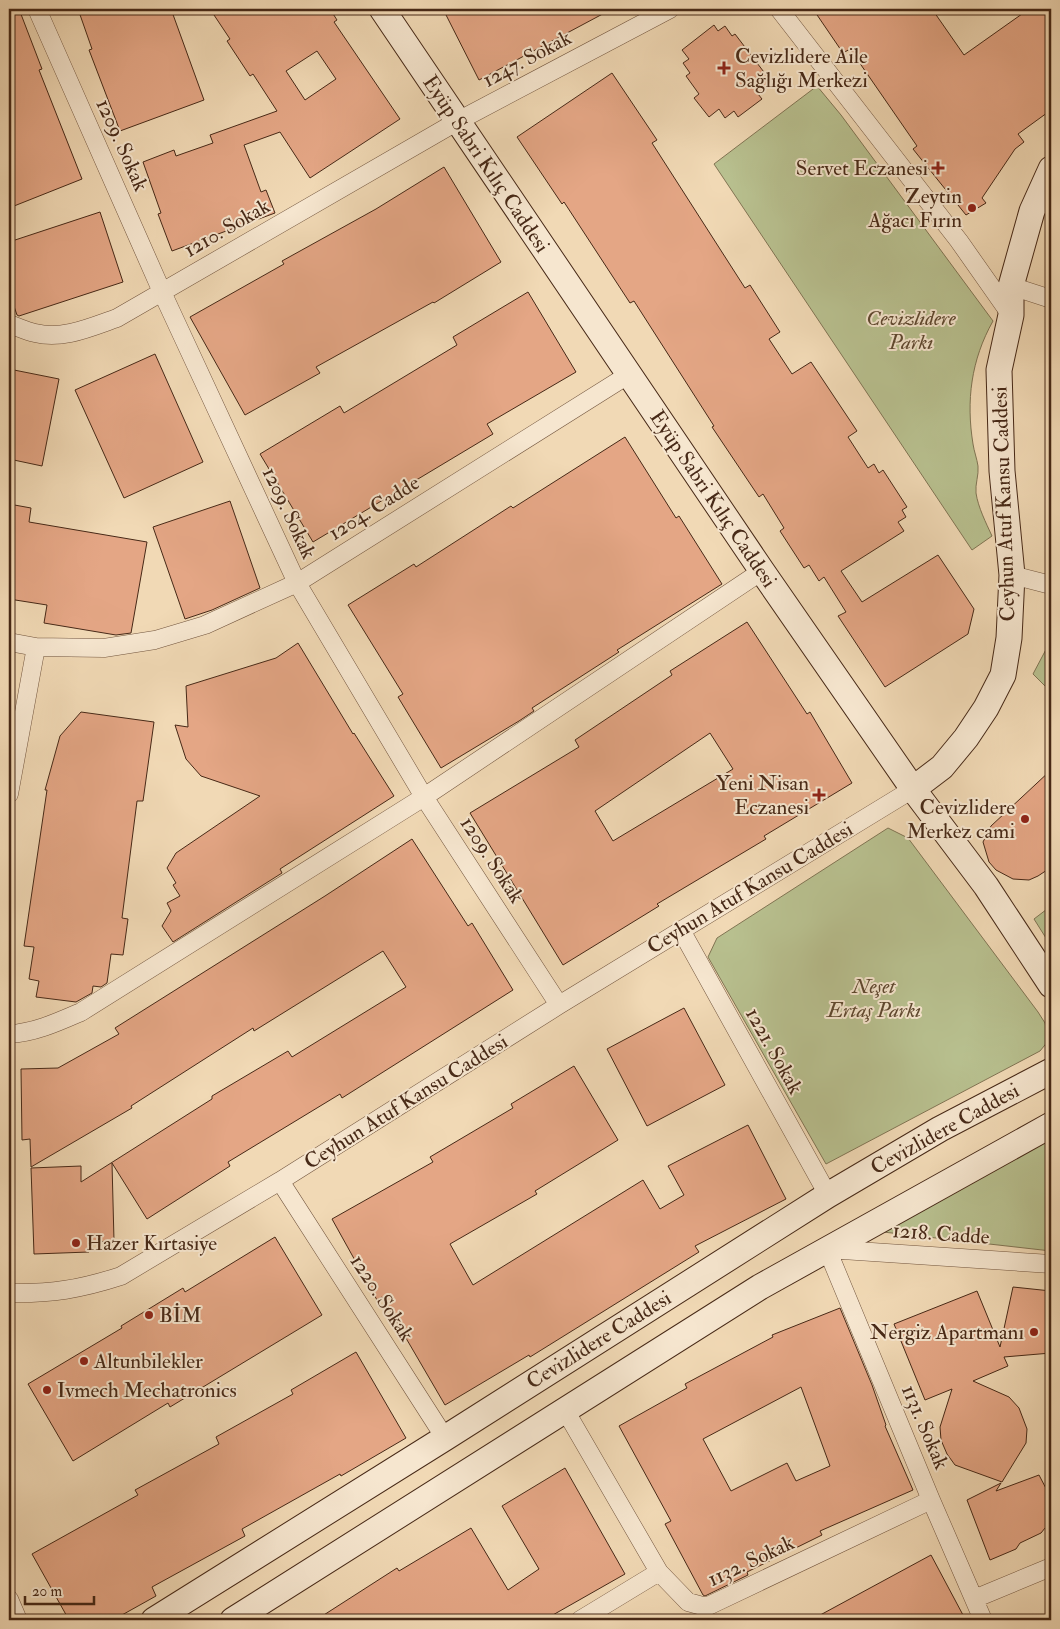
<svg xmlns="http://www.w3.org/2000/svg" width="1060" height="1629" font-family="'IM FELL Double Pica',serif">
  <style>
    .green { fill: #b8c08f; stroke: #807453 }
    .building { fill: #e4a685; stroke: #472917; fill-rule: evenodd }
    .lines { fill: none; stroke-linecap: round; stroke-linejoin: round }
    .street-casing { stroke: #72553e; stroke-width: 19 }
    .secondary-casing { stroke: #472917; stroke-width: 27 }
    .street { stroke: #f6e6cf; stroke-width: 18 }
    .secondary { stroke: #f6e6cf; stroke-width: 25 }
    .poi-dot { fill: #8f2418; stroke: #f6e6cf; stroke-width: 2 }
    .labels { text-anchor: middle; dominant-baseline: central; stroke-width: 4; stroke-linejoin: round; paint-order: stroke }
    .poi-label { font-size: 21px; fill: #472917; stroke: #f6e6cf; text-anchor: start }
    .street-label { font-size: 21px; fill: #472917; stroke: #f6e6cf }
    .park-label { font-size: 21px; font-style: italic; fill: #5e472f; stroke: #f6e6cf }
  </style>
  <rect width="100%" height="100%" fill="#f1d9b5"/>
  <filter id="stains"><feTurbulence type="fractalNoise" baseFrequency=".004" numOctaves="4"/><feColorMatrix values="0 0 0 0 .2 0 0 0 0 .09 0 0 0 0 .02 0 0 0 .5 -.17"/></filter>
  <radialGradient id="worn" r=".72"><stop offset=".6" stop-color="#630" stop-opacity="0"/><stop offset="1" stop-color="#630" stop-opacity=".3"/></radialGradient>
  <!-- green -->
  <path class="green" d="M817,86L841,115L993,321C971,360 966,401 973,444C974,451 977,459 978,466C979,475 975,484 976,493C978,507 986,523 992,536L972,550L714,164Z
    M1051,640V692L1033,674Z
    M888,828L908,838L1038,1012L1045,1023L1049,1040L1040,1051L826,1164L708,957L717,938Z
    M1051,906V946L1034,919Z
    M1051,1138V1251L883,1232Z"/>
  <!-- building -->
  <path class="building" d="M9,9H19L42,69L39,70L82,179L9,208Z
    M78,9H171L204,100L120,131L89,50L92,49Z
    M210,9H330L337,20L334,22L400,119L310,178L280,132L244,145L261,192L266,190L275,213L172,251L158,214L161,213L143,162L174,150L176,156L213,143L210,135L277,111L253,74L250,76L227,41L230,39ZM317,51L336,79L305,100L286,71Z
    M443,9H612L479,80Z
    M813,9H932L964,55L1029,9H1051V110L1018,134L1024,142L1015,149L982,198L986,203L966,215L913,149L917,146L850,49L843,53Z
    M714,25L718,31L725,26L732,36L735,34L773,84L758,94L762,99L738,117L734,111L725,118L719,109L709,117L694,98L699,94L686,76L690,73L683,63L689,59L682,50Z
    M612,73L657,140L652,143L745,288L750,285L780,332L769,339L792,374L811,362L857,431L848,437L868,468L874,464L879,473L883,470L907,507L902,510L906,517L898,522L904,531L841,571L862,602L938,555L974,609L968,634L885,687L838,616L846,612L824,577L819,581L809,565L804,568L780,531L784,528L763,494L759,497L712,427L714,426L634,301L630,303L564,202L562,204L517,137Z
    M444,167L501,262L434,303L433,302L316,367L320,373L245,415L190,317L284,264L282,261L376,209Z
    M100,212L123,282L19,316L17,315L9,292V242Z
    M528,292L576,372L487,424L493,434L313,542L260,454L340,406L344,413L457,345L453,337Z
    M155,354L203,462L124,498L75,390Z
    M9,369L59,379L42,466L9,459Z
    M625,437L676,518L679,516L722,584L617,650L619,652L532,708L534,711L519,721L441,768L398,697L403,694L348,605L414,564L416,567L511,506L513,508Z
    M230,501L260,588L212,610L185,619L153,527Z
    M9,504L31,508L29,522L147,542L131,633L116,635L44,623L47,605L9,599Z
    M747,622L807,714L810,712L852,783L764,836L766,839L657,904L659,906L563,965L470,813L579,747L575,740L672,675L670,671ZM710,733L733,769L613,841L595,811Z
    M298,643L353,734L354,733L394,796L280,869L282,873L173,942L162,926L171,911L167,903L180,896L173,885L176,883L167,868L176,853L260,796L201,776L186,759L175,725L188,727L186,686L276,658Z
    M81,712L154,722L143,801H137L122,918L128,919L123,955L111,954L107,983L101,987L93,986L92,993L76,1002L36,997L39,981L29,979L34,947L24,946L47,790H45L60,736Z
    M1051,770V862L1047,870L1038,876L1029,880L1013,879L996,870L989,862L983,842L991,826Z
    M412,839L468,926L472,923L513,990L342,1098L340,1094L228,1162L230,1166L147,1219L112,1163L114,1241L89,1242V1252L34,1254L31,1168L81,1166V1182L212,1099V1096L288,1051L292,1057L406,987L383,951L254,1031L253,1028L131,1106L132,1108L31,1167L30,1139L22,1140L21,1069L58,1068L119,1034L115,1028L325,896Z
    M684,1008L725,1085L647,1126L607,1049Z
    M574,1066L618,1140L535,1191L537,1194L450,1244L473,1285L643,1180L660,1209L684,1195L668,1166L748,1125L786,1199L695,1246L699,1252L530,1357L529,1355L445,1405L382,1297L377,1300L332,1219L433,1162L430,1157L513,1108L511,1104Z
    M275,1237L322,1315L170,1407L168,1403L73,1461L28,1384L122,1328L121,1326L183,1288L185,1292Z
    M1013,1287L1051,1291V1353L1004,1357L1008,1366L973,1381L1009,1397L1019,1408L1027,1429L1026,1443L1002,1482L955,1465L947,1454L941,1440L940,1427L952,1389L925,1400L894,1324L977,1291L1000,1347Z
    M840,1308L872,1385L886,1425L885,1426L913,1490L820,1531L822,1535L747,1572L748,1575L705,1596L703,1595L665,1524L671,1521L619,1426L687,1388L685,1384L773,1337L772,1335ZM801,1387L830,1466L796,1481L787,1463L731,1491L703,1439Z
    M356,1352L406,1438L341,1476L340,1474L242,1529L245,1536L152,1587L156,1596L113,1620H69L32,1554L138,1495L135,1490L219,1444L216,1437L293,1394L291,1390Z
    M565,1468L625,1574L544,1620H316L397,1568L399,1571L471,1528L508,1590L539,1569L502,1506Z
    M1039,1475L1051,1498V1525L1045,1528L1041,1533L1020,1543L1016,1549L990,1560L967,1500L1001,1483L996,1491Z
    M931,1555L963,1615L953,1620H811Z"/>
  <g class="lines">
    <!-- street casing -->
    <g class="street-casing">
      <path id="street" d="M37,9L162,292L297,583L424,797L559,1005
        M779,9L959,241L1011,315
        M1011,286L1051,299
        M9,324C18,327 26,331 35,333C63,340 91,327 117,318L458,121L670,9
        M1012,575L1051,585
        M9,642L36,647L104,648L155,640L205,625L297,583L628,375
        M9,794L36,647
        M681,930L828,1195
        M9,1034C34,1033 58,1022 81,1012L424,797L762,571
        M280,1181L445,1438
        M9,1293C51,1294 81,1289 121,1276L280,1181L559,1005L913,789
        M565,1410L659,1572L688,1602L706,1607L931,1500
        M9,1599L18,1620
        M974,1599L1051,1567
        M580,1620L659,1572
        M983,1620L931,1500L827,1249L1051,1264"/>
    </g>
    <!-- secondary casing -->
    <g class="secondary-casing">
      <path id="secondary" d="M382,9L762,571L913,789L986,886L1051,985
        M913,789L942,767L966,738L986,708L1003,675L1009,638L1012,575L1002,471L999,370L1011,315V286L1032,211L1051,169
        M154,1620L445,1438L828,1195L940,1129L1051,1071
        M233,1620L760,1287L1051,1125"/>
    </g>
    <!-- street -->
    <use href="#street" class="street"/>
    <!-- secondary -->
    <use href="#secondary" class="secondary"/>
  </g>
  <!-- markers -->
  <g class="poi-dot">
    <path d="M721.5 60.5h5v5h5v5h-5v5h-5v-5h-5v-5h5z"/>
    <path d="M935.5 160.5h5v5h5v5h-5v5h-5v-5h-5v-5h5z"/>
    <circle cx="972" cy="208" r="5"/>
    <path d="M816.5 787.5h5v5h5v5h-5v5h-5v-5h-5v-5h5z"/>
    <circle cx="1025" cy="819" r="5"/>
    <circle cx="76" cy="1243" r="5"/>
    <circle cx="149" cy="1315" r="5"/>
    <circle cx="1034" cy="1332" r="5"/>
    <circle cx="84" cy="1361" r="5"/>
    <circle cx="47" cy="1390" r="5"/>
  </g>
  <g class="labels">
    <!-- poi labels -->
    <g class="poi-label">
      <text x="735" y="56">Cevizlidere Aile<tspan x="735" dy="24">Sağlığı Merkezi</tspan></text>
      <text x="928" y="168" text-anchor="end">Servet Eczanesi</text>
      <text x="962" y="196" text-anchor="end">Zeytin<tspan x="962" dy="24">Ağacı Fırın</tspan></text>
      <text x="809" y="783" text-anchor="end">Yeni Nisan<tspan x="809" dy="24">Eczanesi</tspan></text>
      <text x="1015" y="807" text-anchor="end">Cevizlidere<tspan x="1015" dy="24">Merkez cami</tspan></text>
      <text x="86" y="1243">Hazer Kırtasiye</text>
      <text x="159" y="1315">BİM</text>
      <text x="1024" y="1332" text-anchor="end">Nergiz Apartmanı</text>
      <text x="94" y="1361">Altunbilekler</text>
      <text x="57" y="1390">Ivmech Mechatronics</text>
    </g>
    <!-- street labels -->
    <g class="street-label">
      <text transform="translate(527 59) rotate(-28)">1247. Sokak</text>
      <text transform="translate(122 145) rotate(66)">1209. Sokak</text>
      <text transform="translate(486 164) rotate(56)">Eyüp Sabri Kılıç Caddesi</text>
      <text transform="translate(227 228) rotate(-30)">1210. Sokak</text>
      <text transform="translate(713 499) rotate(56)">Eyüp Sabri Kılıç Caddesi</text>
      <text transform="translate(1004 504) rotate(-92)">Ceyhun Atuf Kansu Caddesi</text>
      <text transform="translate(374 508) rotate(-32)">1204. Cadde</text>
      <text transform="translate(289 513) rotate(65)">1209. Sokak</text>
      <text transform="translate(492 860) rotate(57)">1209. Sokak</text>
      <text transform="translate(750 888) rotate(-31)">Ceyhun Atuf Kansu Caddesi</text>
      <text transform="translate(774 1051) rotate(61)">1221. Sokak</text>
      <text transform="translate(406 1102) rotate(-32)">Ceyhun Atuf Kansu Caddesi</text>
      <text transform="translate(945 1129) rotate(-29)">Cevizlidere Caddesi</text>
      <text transform="translate(941 1234) rotate(4)">1218. Cadde</text>
      <text transform="translate(382 1298) rotate(57)">1220. Sokak</text>
      <text transform="translate(599 1340) rotate(-32)">Cevizlidere Caddesi</text>
      <text transform="translate(925 1427) rotate(67)">1131. Sokak</text>
      <text transform="translate(751 1561) rotate(-25)">1132. Sokak</text>
    </g>
    <!-- park labels -->
    <g class="park-label">
      <text x="911" y="318">Cevizlidere<tspan x="911" dy="24">Parkı</tspan></text>
      <text x="874" y="986">Neşet<tspan x="874" dy="24">Ertaş Parkı</tspan></text>
    </g>
  </g>
  <!-- margin -->
  <rect width="1060" height="1629" fill="none" stroke="#f1d9b5" stroke-width="30"/>
  <rect x="10" y="10" width="1040" height="1609" fill="none" stroke="#472917" stroke-width="2.5"/>
  <rect x="15" y="15" width="1030" height="1599" fill="none" stroke="#472917"/>
  <!-- scale -->
  <path d="M25 1596v8h69v-8" fill="none" stroke="#472917" stroke-width="2.5"/>
  <text x="32" y="1596" font-size="15" fill="#472917" stroke="#f6e6cf" stroke-width="4" paint-order="stroke">20 m</text>
  <rect width="100%" height="100%" filter="url(#stains)"/>
  <rect width="100%" height="100%" fill="url(#worn)"/>
</svg>
